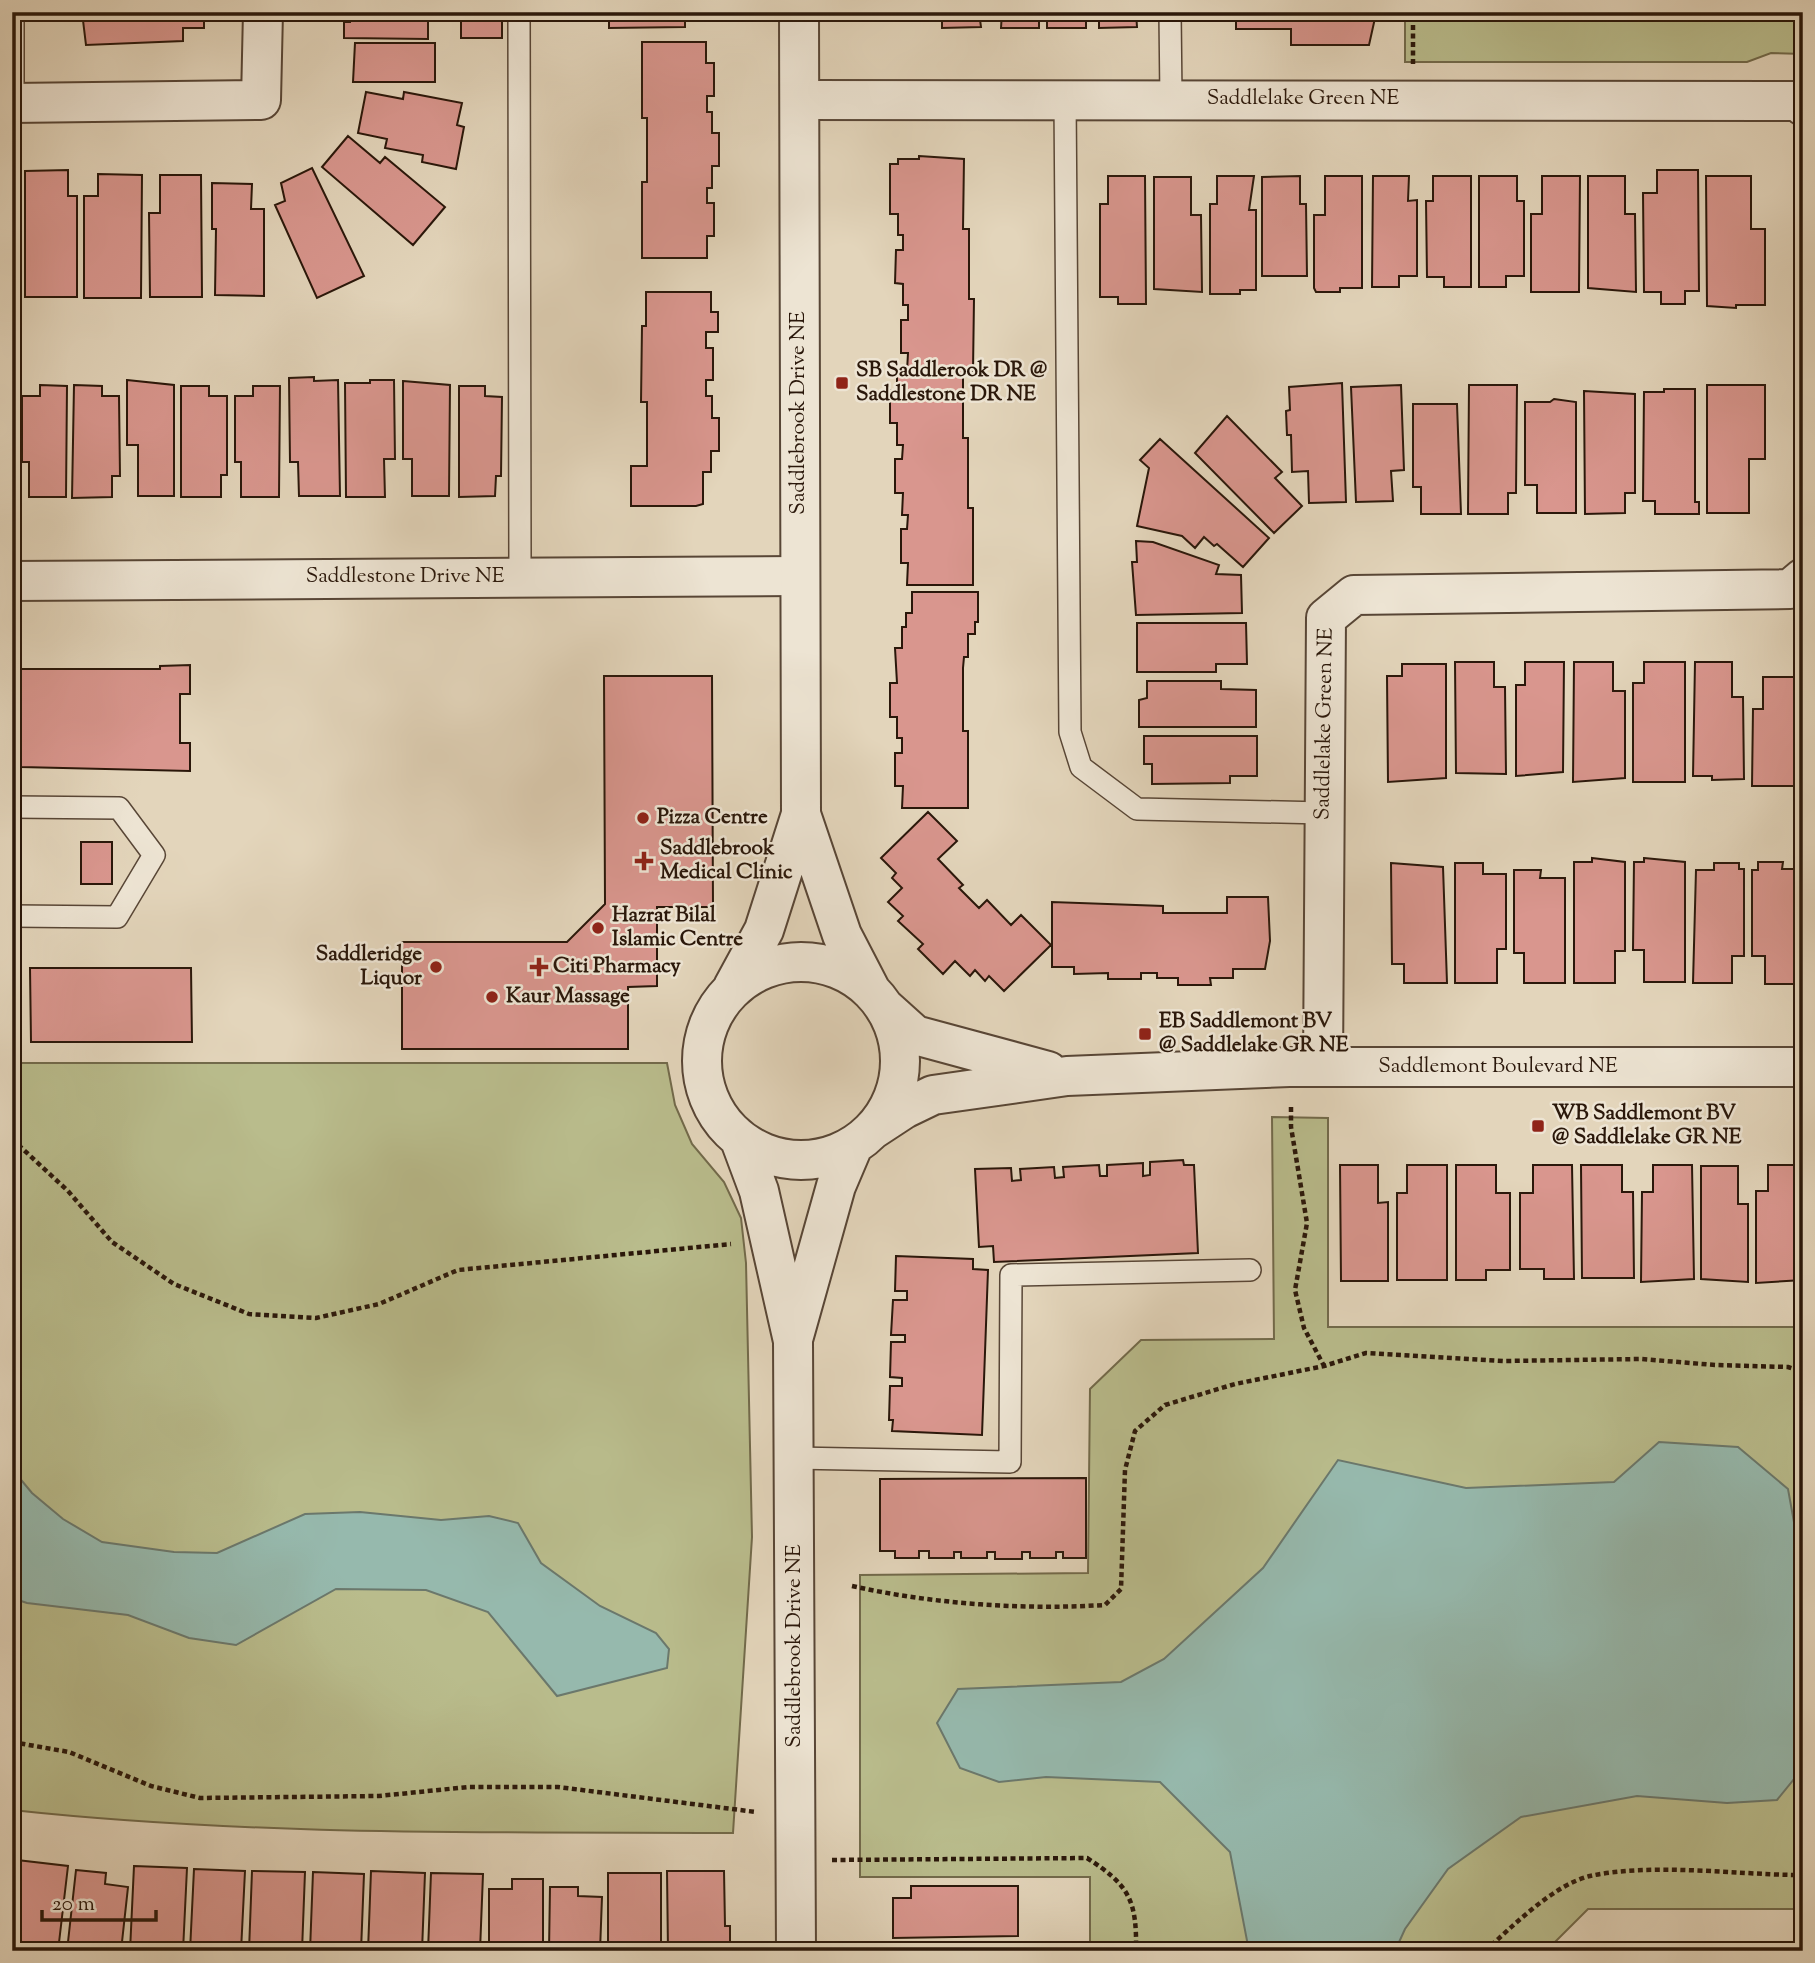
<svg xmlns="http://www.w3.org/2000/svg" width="1815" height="1963" font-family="'Sorts Mill Goudy',serif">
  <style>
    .park { fill: #b9bc8c; stroke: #726a4b; stroke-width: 2 }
    .water { fill: #96b9ad; stroke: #6b786c; stroke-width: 2 }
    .building { fill: #d9968e; stroke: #2a170a; stroke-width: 2 }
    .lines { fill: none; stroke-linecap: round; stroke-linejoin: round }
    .service-casing { stroke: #584636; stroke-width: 24 }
    .minor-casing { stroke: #584636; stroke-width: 42 }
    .tertiary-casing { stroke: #584636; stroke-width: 42 }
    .path { stroke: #2a170a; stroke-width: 4.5; stroke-dasharray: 5 3.5; stroke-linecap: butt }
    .service { stroke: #ede4d3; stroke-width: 21 }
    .minor { stroke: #ede4d3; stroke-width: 38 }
    .tertiary { stroke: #ede4d3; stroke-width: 38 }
    .poi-dot { fill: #8f2418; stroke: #ede4d3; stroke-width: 2.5 }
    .labels { text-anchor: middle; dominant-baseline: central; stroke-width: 5; stroke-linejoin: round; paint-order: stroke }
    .street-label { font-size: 21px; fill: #2a170a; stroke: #ede4d3 }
    .poi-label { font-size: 21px; font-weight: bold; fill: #2a170a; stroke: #ede4d3; text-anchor: start }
  </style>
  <rect width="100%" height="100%" fill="#e3d5bb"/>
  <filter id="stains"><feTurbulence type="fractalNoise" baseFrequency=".00286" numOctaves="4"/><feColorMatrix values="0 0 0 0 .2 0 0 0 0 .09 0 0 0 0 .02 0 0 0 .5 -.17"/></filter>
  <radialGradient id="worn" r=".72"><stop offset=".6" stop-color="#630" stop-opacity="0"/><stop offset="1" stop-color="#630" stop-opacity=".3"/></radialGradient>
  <!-- park -->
  <path class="park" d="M1405,12H1803V54L1771,53L1747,62H1405Z
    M12,1063H667L675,1105L692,1144L724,1182L741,1218L746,1263L752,1537L733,1833C493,1832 252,1836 12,1810Z
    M1272,1117L1328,1118V1327H1803V1909H1588L1546,1951H1090V1877H860V1575L1088,1573L1090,1389L1141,1340L1274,1339Z"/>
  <!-- water -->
  <path class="water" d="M1659,1442L1738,1447L1788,1489L1803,1572V1768L1777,1800L1727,1803L1637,1796L1521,1817L1448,1869L1405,1929L1395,1951H1249L1230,1852L1160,1782L1046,1777L999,1782L960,1768L937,1723L958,1689L1121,1682L1164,1659L1263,1568L1338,1460L1466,1488L1614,1482Z
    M12,1469L32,1493L63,1519L102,1542L174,1552L217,1553L305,1514L360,1512L441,1520L489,1516L518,1523L541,1563L600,1606L656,1633L669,1649L667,1668L557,1696L488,1612L426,1590L336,1589L236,1645L189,1638L128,1615L27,1603L12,1598Z"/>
  <!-- building -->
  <path class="building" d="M82,12H204V28H183V41L86,45Z
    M350,12H428V39L344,38V22H350Z
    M461,12H502V38H461Z
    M609,12H711V20L685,21V27L609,28Z
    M890,12H935V19L890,21Z
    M942,12H979L981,27L942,28Z
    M1002,12H1039V28H1001Z
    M1047,12H1086V28H1047Z
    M1099,12H1136L1137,27L1099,28Z
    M1236,12H1373L1375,18L1369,45H1291V29H1236Z
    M642,42H706V63H714V96H707V112H712V133H719V166H712V188H707V203H714V236H707V258H642V182H647V118H642Z
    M355,43H435V82H353Z
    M366,92L403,99L404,92L462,103L457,125L464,127L456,169L422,162L423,155L385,148L387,139L358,133Z
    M348,136L380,163L385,157L445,207L413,245L322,167Z
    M919,156L964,159L963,229H969V299H974L973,371H963V438H968V508H973V585H907L908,563H901V529H907L908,515H902L903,493H895V459H902L903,445H897V423H890V390H897V371H907L908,353H901V320H908V305H903V284L895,283L896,250H903V235H898V214H890V164H898V159H919Z
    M312,168L364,276L317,298L275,205L285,201L281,183Z
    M68,170V196H77V297H25V171Z
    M1657,170H1698L1699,291H1685V304H1661V292H1644L1643,193H1657Z
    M98,174L142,175L141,298H84V196H98Z
    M160,175H201L202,297H150L149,213H160Z
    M1108,176H1145L1146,304H1118V297H1100V204H1108Z
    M1217,176H1254L1249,210H1256V290H1240V294H1210V204H1217Z
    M1300,176V204H1306L1307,276H1262V177Z
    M1325,176H1362V288H1340V292H1316L1314,288V215H1325Z
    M1373,176H1409L1408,201L1417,200V276H1399V287H1372Z
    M1433,176H1471V287H1444V277H1427L1426,201H1433Z
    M1479,176H1517V201H1524V276H1506V287H1479Z
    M1542,176H1580L1579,292H1531V214H1542Z
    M1588,176H1625V214H1635L1636,292L1588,288Z
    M1706,176H1751V229H1765V305H1736V308L1707,306Z
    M1154,177H1191V215H1201L1202,292L1154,289Z
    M212,183L252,184L251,209H264V296L215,295L216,229H212Z
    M646,292H711V312H718V332H706V348H713V380H706V396H712V418H719V451H711V472H703V504L696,506H631V466H647V402H641L642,326H646Z
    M314,377V381L338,380L340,496H299L298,462H290L289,378Z
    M127,380L174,385V496H138V445H127Z
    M370,380H394L395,459H384L385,497H346L345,383H370Z
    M403,381L450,385L449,496H412V459H403Z
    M1342,383L1346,502L1309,503L1308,471L1292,472L1291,435H1287L1286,411L1290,410L1289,387Z
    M40,385L67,386L66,497H29V462H22V396H40Z
    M74,385L102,386V396H119L120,476H112V497L72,498Z
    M1401,385L1404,470L1391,471L1393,501L1356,502L1351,387Z
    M1469,385H1517L1516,493H1508V514H1468Z
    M1707,385H1765V459H1749V513H1707Z
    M181,386H209V396H227V475H221V497H181Z
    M253,386H280L279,497H241V462H235V396H253Z
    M459,386H485V396L502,397L501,476H496L495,496L459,497Z
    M1664,389H1695V502H1699V514H1655V501H1643L1644,392H1664Z
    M1584,391L1635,394V493H1625V513L1585,514Z
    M1554,399L1576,402V513H1537V485H1525V402H1550Z
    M1413,404H1457L1461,514H1421V487H1413Z
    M1227,416L1282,472L1275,478L1302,506L1274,533L1195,453Z
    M1160,439L1269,538L1243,567L1217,544L1214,546L1204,537L1195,548L1182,536L1137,526L1149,468L1140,460Z
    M1136,541L1153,542L1219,565L1216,574L1241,575L1242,613L1136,615L1132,562H1137Z
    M912,592H978V622H975V634H968V657H964L963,668V731H968V808H902L903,786H895V753H902V738H897V717H890V683H897L895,648H902V627H906V613H912Z
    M1137,623H1246L1247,664H1216V672H1137Z
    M1455,662H1494V687H1505L1506,774L1456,773Z
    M1525,662H1564L1563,772L1516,776V685H1525Z
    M1574,662H1613V691H1625V778L1573,782Z
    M1644,662H1685V782H1633V683H1644Z
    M1695,662H1732V697H1743L1744,779L1712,780V776H1693Z
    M1402,664H1446V778L1388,782L1387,676H1402Z
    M190,665V694H180V743H190V771L21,767V669H160V666Z
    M604,676H712L713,907H657V986L628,987V1049H402V942H567L605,904Z
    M1763,677H1803V786H1752L1753,709H1763Z
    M1147,681H1221V689L1256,690V727H1139V700L1147,698Z
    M1144,736H1257V776H1230V783L1152,784V764H1144Z
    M928,812L957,841L938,859L963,885L959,888L979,908L987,900L1011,925L1021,915L1051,945L1004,991L989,976L985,981L975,970L970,976L955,961L943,974L918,949L923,944L898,921L903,916L888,902L902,888L892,878L896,873L881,858Z
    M81,842H112V884H81Z
    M1592,858L1625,862V951H1615V983H1574V862H1592Z
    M1644,858L1685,862V982H1644V950H1633L1634,862H1644Z
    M1758,862H1783L1782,869H1800L1803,984H1765V956H1752V870H1758Z
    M1391,863L1443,867L1447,983H1404V964H1392Z
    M1455,863H1483V874H1506V949H1497V983H1455Z
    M1714,863H1739V869H1744V956H1732V983H1693L1696,870H1714Z
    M1514,870H1541L1540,878H1565V983H1524V953H1514Z
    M1227,897H1268L1270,941L1265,969H1233V978H1210L1211,985H1178V978H1157V973H1141V979H1108V973L1074,974V967H1052V902L1163,906V913H1227Z
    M30,968H191L192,1042H31Z
    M1183,1160L1184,1165H1194L1198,1253L994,1262L993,1246L979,1247L975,1169L1011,1168L1012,1181L1021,1180L1020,1169L1054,1167L1055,1178L1064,1177L1063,1167L1099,1165L1100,1176H1107V1165L1143,1163V1176L1150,1175V1162Z
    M1340,1165H1378V1203L1388,1202V1281H1341Z
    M1407,1165H1447V1280H1397V1193H1407Z
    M1456,1165H1496V1193H1510V1270H1486V1280H1456Z
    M1533,1165H1572L1574,1279H1544V1269H1520V1193H1533Z
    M1581,1165H1622V1192H1633L1634,1278H1582Z
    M1653,1165H1692L1694,1279L1641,1282L1642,1192H1653Z
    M1768,1165H1803V1280L1756,1283V1191H1768Z
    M1701,1166H1738V1204H1748V1282L1701,1279Z
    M896,1256L973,1259V1269L988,1270L982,1435L892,1431L893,1420H889L890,1386H902V1378L890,1377L891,1342H905V1335H891L893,1300H907V1291H895Z
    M1086,1478V1558H1063V1552H1056V1558H1030V1552H1022V1559H995V1552H987V1558H961V1552H954V1558H929V1551H919V1558H895V1551H880V1479Z
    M17,1860L68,1866L58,1951H12Z
    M134,1866L187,1868L183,1951H130Z
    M194,1869L245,1871L241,1951H190Z
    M76,1870L106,1873L105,1884L128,1887L121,1951H67Z
    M252,1871L305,1872L302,1951H249Z
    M371,1871L425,1873L422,1951H368Z
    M667,1871H724L725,1926H730V1950L668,1951Z
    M313,1872L364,1874L361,1951H310Z
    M431,1873L483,1874L480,1951H428Z
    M608,1873H661V1951H608Z
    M512,1879H543V1951H489V1889H512Z
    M911,1886H1018V1936L893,1938V1898H911Z
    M550,1887H578V1896L602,1897L600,1951H549Z
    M934,1943H1015V1951H934Z"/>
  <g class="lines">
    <!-- service casing -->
    <g class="service-casing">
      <path id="service" d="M519,12L520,577
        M1170,12L1171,99
        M1065,99L1070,732L1081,767L1137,809L1324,813
        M13,103V12
        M12,807L119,808L154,855L117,917L12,916
        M794,1458L1010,1462L1011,1275L1250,1270"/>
    </g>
    <!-- minor casing -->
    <g class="minor-casing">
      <path id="minor" d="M801,100L1800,101L1803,106
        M12,103L261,100L263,12
        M12,581L799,576
        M1323,1067L1326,618L1354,595L1790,589L1803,578"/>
    </g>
    <!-- tertiary casing -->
    <g class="tertiary-casing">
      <path id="tertiary" d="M799,12L801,814L842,935L870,989
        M702 1061a99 99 0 1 1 198 0a99 99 0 1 1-198 0Z
        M733,987L764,930L801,814
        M886,1009L915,1035L1048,1071
        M872,1130L904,1109L933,1095L1067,1076L1289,1067H1803
        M740,1140L759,1191L793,1341L796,1951
        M794,1336L836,1186L853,1146"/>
    </g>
    <!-- path -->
    <path class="path" d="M1413,64V12
      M1291,1107V1127L1307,1223L1295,1290L1304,1328L1324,1366
      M12,1139L68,1191L112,1242L174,1284L249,1314L316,1318L379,1304L458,1270L731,1244
      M852,1586C933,1604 1022,1610 1105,1605L1121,1589L1125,1470L1135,1431L1165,1405L1235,1384L1324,1366L1366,1353L1504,1361L1641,1359L1715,1365L1788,1367L1803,1372
      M12,1742L69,1752L151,1786L200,1798L379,1796L468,1787H558L756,1812
      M832,1860L1087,1858C1129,1885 1137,1900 1136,1951
      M1485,1951C1513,1926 1553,1885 1590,1876C1649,1863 1733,1874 1794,1875L1803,1872"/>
    <!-- service -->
    <use href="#service" class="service"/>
    <!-- minor -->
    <use href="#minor" class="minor"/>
    <!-- tertiary -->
    <use href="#tertiary" class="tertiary"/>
  </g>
  <!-- markers -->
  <g class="poi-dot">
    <rect x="835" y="376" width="14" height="14" rx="3.5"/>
    <circle cx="643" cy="818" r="7"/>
    <path d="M640.5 850.5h7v7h7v7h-7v7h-7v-7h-7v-7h7z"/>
    <circle cx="598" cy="928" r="7"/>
    <circle cx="436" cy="967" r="7"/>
    <path d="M535.5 956.5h7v7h7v7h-7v7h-7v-7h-7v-7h7z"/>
    <circle cx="492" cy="997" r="7"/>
    <rect x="1138" y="1027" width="14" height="14" rx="3.5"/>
    <rect x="1531" y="1119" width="14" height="14" rx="3.5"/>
  </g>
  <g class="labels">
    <!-- street labels -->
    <g class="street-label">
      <text x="1303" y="99">Saddlelake Green NE</text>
      <text transform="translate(799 413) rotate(-90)">Saddlebrook Drive NE</text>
      <text x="405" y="577">Saddlestone Drive NE</text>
      <text transform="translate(1325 724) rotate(-89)">Saddlelake Green NE</text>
      <text x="1498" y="1067">Saddlemont Boulevard NE</text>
      <text transform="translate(795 1646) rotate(-90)">Saddlebrook Drive NE</text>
    </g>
    <!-- poi labels -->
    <g class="poi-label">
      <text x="856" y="371">SB Saddlerook DR @<tspan x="856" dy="24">Saddlestone DR NE</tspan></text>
      <text x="657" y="818">Pizza Centre</text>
      <text x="660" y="849">Saddlebrook<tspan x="660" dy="24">Medical Clinic</tspan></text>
      <text x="612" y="916">Hazrat Bilal<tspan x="612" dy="24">Islamic Centre</tspan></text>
      <text x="422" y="955" text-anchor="end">Saddleridge<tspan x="422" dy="24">Liquor</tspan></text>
      <text x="553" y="967">Citi Pharmacy</text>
      <text x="506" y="997">Kaur Massage</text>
      <text x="1159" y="1022">EB Saddlemont BV<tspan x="1159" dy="24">@ Saddlelake GR NE</tspan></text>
      <text x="1552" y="1114">WB Saddlemont BV<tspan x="1552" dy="24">@ Saddlelake GR NE</tspan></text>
    </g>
  </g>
  <!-- margin -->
  <rect width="1815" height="1963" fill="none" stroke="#e3d5bb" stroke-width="42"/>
  <rect x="14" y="14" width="1787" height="1935" fill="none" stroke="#2a170a" stroke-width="3.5"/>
  <rect x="21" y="21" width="1773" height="1921" fill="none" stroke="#2a170a" stroke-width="2"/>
  <!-- scale -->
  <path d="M42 1910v10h114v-10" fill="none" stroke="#2a170a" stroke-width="3.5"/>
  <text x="52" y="1910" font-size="21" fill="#2a170a" stroke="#ede4d3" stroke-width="5" paint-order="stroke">20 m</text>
  <rect width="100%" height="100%" filter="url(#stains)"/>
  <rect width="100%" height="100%" fill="url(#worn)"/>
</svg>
